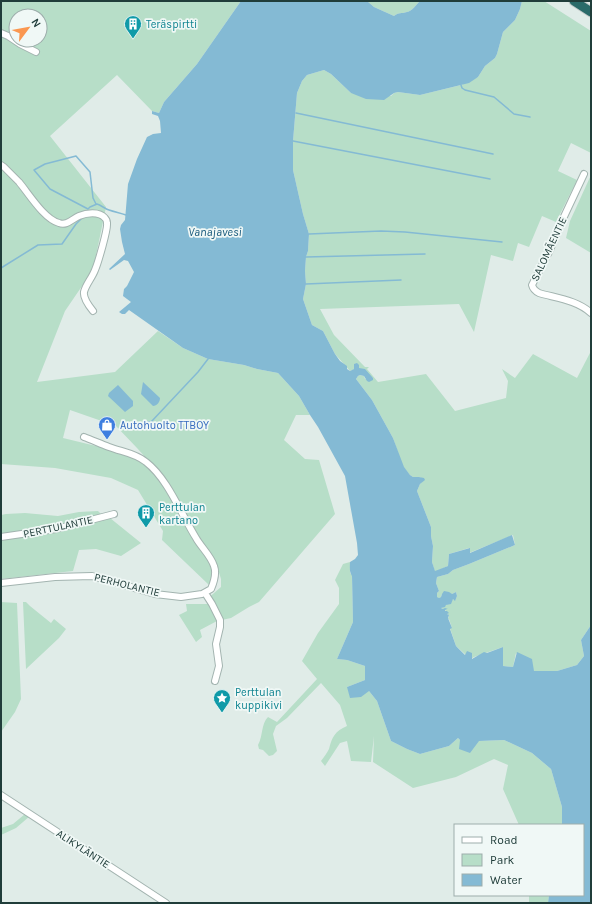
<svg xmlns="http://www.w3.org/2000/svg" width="592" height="904" font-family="Karla,sans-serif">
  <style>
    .green { fill: #b7dec8; fill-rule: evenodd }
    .water { fill: #84bad4 }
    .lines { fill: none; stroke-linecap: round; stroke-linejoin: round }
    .stream { stroke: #84bad4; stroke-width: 1.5 }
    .minor-casing { stroke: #a3b4b0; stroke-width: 8 }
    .highway-casing { stroke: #c1c9c8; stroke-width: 11 }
    .minor { stroke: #fff; stroke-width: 6 }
    .highway { stroke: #2a6b69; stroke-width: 9 }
    .labels { text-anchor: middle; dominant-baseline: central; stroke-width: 3.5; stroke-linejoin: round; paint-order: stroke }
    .culture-label { font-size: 11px; fill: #0d838f; stroke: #f0f8f6; text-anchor: start }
    .street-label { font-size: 11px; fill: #203d3a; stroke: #f0f8f6 }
    .shop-label { font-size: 11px; fill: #366cbe; stroke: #f0f8f6; text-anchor: start }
    .water-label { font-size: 12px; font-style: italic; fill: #17597c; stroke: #f0f8f6 }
  </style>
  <rect width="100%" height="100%" fill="#e0ece8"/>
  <!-- green -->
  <path class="green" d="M1,1H241L197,64L164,102L159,113L152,111L117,75L50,136L106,207L93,270L65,311L37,382L115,372L158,331L183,348L208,359L244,365L257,369L278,373L299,396L310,415H296L284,440L305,459L319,460L335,514L259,602L249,607L231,618L217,621L200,630L202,637L196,642L179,615L187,611L186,604H208L206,600L221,587V579L217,566L163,477L137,448L116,426L70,410L63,438L125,453L141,461L151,471L167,489L209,560C212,571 213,574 209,585L162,540L163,531L138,490L111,478L55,468L1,464ZM16,16H40V40H16Z
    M367,1H420C416,5 412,11 407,12C401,14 399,12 394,16L374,7Z
    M522,1H544L591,31V153L571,143L558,171L577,180L556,222L542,216L529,247L518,243L513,261L491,255L474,332L459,304L320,309L334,335L365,367H369L367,369L378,382L426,374L455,411L506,398L508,381L502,369L515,378L533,354L577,378L591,351V625L581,640L584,656L577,665L557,671H534L516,653L513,667L503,666V647L474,657L471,659L466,655L456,646L450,628H452L449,619H448L449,615H448L445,610L441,608L446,605L453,599L455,600L457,596L456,592L452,594H442L441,597L439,598L436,597L437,593L439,591L436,583L437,577L448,574L453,570L469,564L515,545L513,535L469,553V548L449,554L448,566L435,572L432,562L433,546L431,536V527L417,491L420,484L424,479L419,477H413L410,475L403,467L393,438L372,400L356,379L358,376L360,375L364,376L365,379L373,378L369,375L355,368V369L350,371L335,354L323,331L312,325L303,299L306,284L305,271L306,257L308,251L309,234L303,214L293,170V141L297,93L302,81L307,75L324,70L331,74L351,93L391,96L394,93L398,92L420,95L461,85L478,77L485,66L495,58L497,54L503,32L515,20L520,9Z
    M591,175V253L566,238L570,221Z
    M98,511L102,515L69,523L1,535V515L6,514L25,513L58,516L79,512Z
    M110,518L141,543L121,556L96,549L79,550L73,571L1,579V540L49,533Z
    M350,562V573L352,575L353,622L337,659L347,660L365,666V680L347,687L369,691L377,701L391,741L407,749L420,754L449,746L458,738L460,740L479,741L504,740L532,753L551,769L562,807V825H519L503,789L508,765L494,759L456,777L413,788L373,762L374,736L371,762L351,761L347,741L340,743L325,766L321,761C324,757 327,753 329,749C332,737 335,731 347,726L340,705L321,683L287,718L276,726L273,734L277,751L273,755L269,756L263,750L259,749L258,745C263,736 261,724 268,717L277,722L317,679L302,661L318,633L339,604V588L335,580L343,564Z
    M1,602L17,603L21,699L15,712L1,732Z
    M23,602H26L30,606L51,623L54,619L66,629L59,638L26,669Z
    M25,814L30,816L16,828L1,835V828L13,824Z
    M529,895H549L548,903H529Z"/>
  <!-- water -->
  <path class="water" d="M241,1H367L374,7L394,16C399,12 401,14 407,12C412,11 416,5 420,1H522L520,9L515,20L503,32L497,54L495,58L485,66L478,77L469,83L420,95L398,92L394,93L384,100L366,99L351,93L331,74L324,70L307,75L302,81L297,93L293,141V170L303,214L309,234L308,251L306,257L305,271L306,284L303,299L312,325L323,331L335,354L340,361L347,366V369L350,371L354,369V364L357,363L359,365V368L365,369L373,378V380L369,382L367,381L364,376L360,375L358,376L356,379L372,400L393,438L404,467L410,475L413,477H419L424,478L425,480L420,484L417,491L431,527V536L433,546L432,562L435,571L448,566L449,554L470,548V553L512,535L515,545L469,564L453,570L448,574L437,577L436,583L439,591L437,593V597L439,598L441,597L442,594L444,591L449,592L452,594L456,592L457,596L455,601L453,599L451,604L446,605L445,607L441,608L443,609L445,608L448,609H447L445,610V611H447L449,613L447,614L449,615L448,618L452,628L450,629L456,646L465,655L467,651L472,653V659L484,652L487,653L503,647V666L513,667L517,652L532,659L534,671H557L577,665L584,656L581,640L591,625V903H548L549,895H583V825H562V807L551,769L532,753L504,740L479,741L470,753L459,749L460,740L458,738L449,746L420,754L407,749L391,741L377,701L369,691L361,697L350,698L347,687L365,680V666L347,660L337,659L353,622L352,576C349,572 350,566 350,562L355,559L358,555L357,543L345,476L318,427L310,415L299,396L278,373L257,369L244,365L208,359L183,348L129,310L125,314H122L119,312L131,302L123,296L124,289L127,286L134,272L128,261L124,260L110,270L109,269L125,254L122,242L120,229L121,225L125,220L128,184L137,159L147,137L153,134L161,133L160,121L158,116L152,114V111L159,113L164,102L197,64Z
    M143,382L160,398C160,402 157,406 153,406L141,394Z
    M118,385L133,401V406L125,412L108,396L109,393Z"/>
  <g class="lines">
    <!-- stream -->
    <path class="stream" d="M461,85L462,88L465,90L494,97L514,114L530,117
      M296,113L493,154
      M293,141L490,179
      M88,209L50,189L34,170L45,164L76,156L90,172L93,198L96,204
      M88,209L90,207L97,204C101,205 105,209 109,210C115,212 120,213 126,215
      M309,234L381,231L405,232L502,242
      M306,257L425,254
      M1,268L38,245L62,244L76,224L83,217
      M306,284L401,280
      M146,422H151L198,372L208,359"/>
    <!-- minor casing -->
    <g class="minor-casing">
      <path id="minor" d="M1,33L8,36L20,44L36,52
        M1,165L4,167C9,172 14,177 19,182C29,194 44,219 59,223C67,226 72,219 79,216C86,213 99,211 105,218C106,219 107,220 107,223C108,229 98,263 95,270C92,278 86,284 84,292C83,298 89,306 93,311
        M584,174L561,223L550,250L532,285C533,289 535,291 539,293C556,298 577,300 591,313
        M1,537L56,529L114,514
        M1,583L55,577L92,576L155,594L181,597L202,594L211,589C214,582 217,574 214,566C211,556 201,547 196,538C181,514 168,479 146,462C135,453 122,452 109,447C101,444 92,440 84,437
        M205,593L212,604L220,620V627L216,644L219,666L215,681
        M1,795L166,903"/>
    </g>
    <!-- highway casing -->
    <g class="highway-casing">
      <path id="highway" d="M574,1L591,12"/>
    </g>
    <!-- minor -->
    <use href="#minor" class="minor"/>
    <!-- highway -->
    <use href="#highway" class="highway"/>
  </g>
  <!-- icons -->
  <defs>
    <g id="building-pin" transform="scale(0.9)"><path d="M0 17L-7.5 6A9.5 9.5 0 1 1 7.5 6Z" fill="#0f9aa8" stroke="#f0f8f6"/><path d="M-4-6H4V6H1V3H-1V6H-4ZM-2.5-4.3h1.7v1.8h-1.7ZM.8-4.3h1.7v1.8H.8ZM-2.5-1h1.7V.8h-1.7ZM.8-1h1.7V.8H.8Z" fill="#fff"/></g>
    <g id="shop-pin" transform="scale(0.9)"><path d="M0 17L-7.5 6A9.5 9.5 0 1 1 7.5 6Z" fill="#3f7fe0" stroke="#f0f8f6"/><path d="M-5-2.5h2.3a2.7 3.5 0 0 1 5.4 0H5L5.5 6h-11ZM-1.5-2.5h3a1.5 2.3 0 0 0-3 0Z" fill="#fff"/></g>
    <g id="sight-pin" transform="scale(0.9)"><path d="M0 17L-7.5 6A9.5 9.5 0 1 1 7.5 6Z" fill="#0f9aa8" stroke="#f0f8f6"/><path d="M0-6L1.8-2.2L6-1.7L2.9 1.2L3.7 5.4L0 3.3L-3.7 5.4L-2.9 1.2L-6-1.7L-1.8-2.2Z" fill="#fff"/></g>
  </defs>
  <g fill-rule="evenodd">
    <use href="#building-pin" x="133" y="24"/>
    <use href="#shop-pin" x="107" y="425"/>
    <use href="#building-pin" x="146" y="513"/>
    <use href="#sight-pin" x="222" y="698"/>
  </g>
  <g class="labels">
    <!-- culture labels -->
    <g class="culture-label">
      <text x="146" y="24">Teräspirtti</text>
      <text x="159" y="507">Perttulan<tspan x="159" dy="13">kartano</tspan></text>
      <text x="235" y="692">Perttulan<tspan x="235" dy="13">kuppikivi</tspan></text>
    </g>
    <!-- street labels -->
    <g class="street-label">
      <text transform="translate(549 249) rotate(-65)">SALOMÄENTIE</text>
      <text transform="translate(58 527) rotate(-12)">PERTTULANTIE</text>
      <text transform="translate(127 585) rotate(14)">PERHOLANTIE</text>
      <text transform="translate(83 849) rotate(33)">ALIKYLÄNTIE</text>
    </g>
    <!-- shop labels -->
    <g class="shop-label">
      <text x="120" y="425">Autohuolto TTBOY</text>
    </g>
    <!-- water labels -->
    <g class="water-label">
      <text x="215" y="232">Vanajavesi</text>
    </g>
  </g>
  <!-- border -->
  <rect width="592" height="904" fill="none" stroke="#203d3a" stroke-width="4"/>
  <!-- legend -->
  <rect x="454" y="824" width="130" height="72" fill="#f0f8f6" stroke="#9dadab"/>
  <rect x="462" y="837" width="20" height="6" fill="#ffffff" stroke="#9dadab"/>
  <text x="490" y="844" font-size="12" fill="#203d3a">Road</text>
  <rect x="462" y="854" width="20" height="12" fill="#b7dec8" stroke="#9dadab"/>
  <text x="490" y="864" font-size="12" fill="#203d3a">Park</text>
  <rect x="462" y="874" width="20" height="12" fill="#84bad4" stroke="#9dadab"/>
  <text x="490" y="884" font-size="12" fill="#203d3a">Water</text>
  <!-- north arrow -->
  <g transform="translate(28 28) rotate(58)"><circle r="19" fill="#f0f8f6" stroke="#9dadab"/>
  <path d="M0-3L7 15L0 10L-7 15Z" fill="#fa9750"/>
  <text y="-6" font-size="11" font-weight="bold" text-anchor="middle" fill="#203d3a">N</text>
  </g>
</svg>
